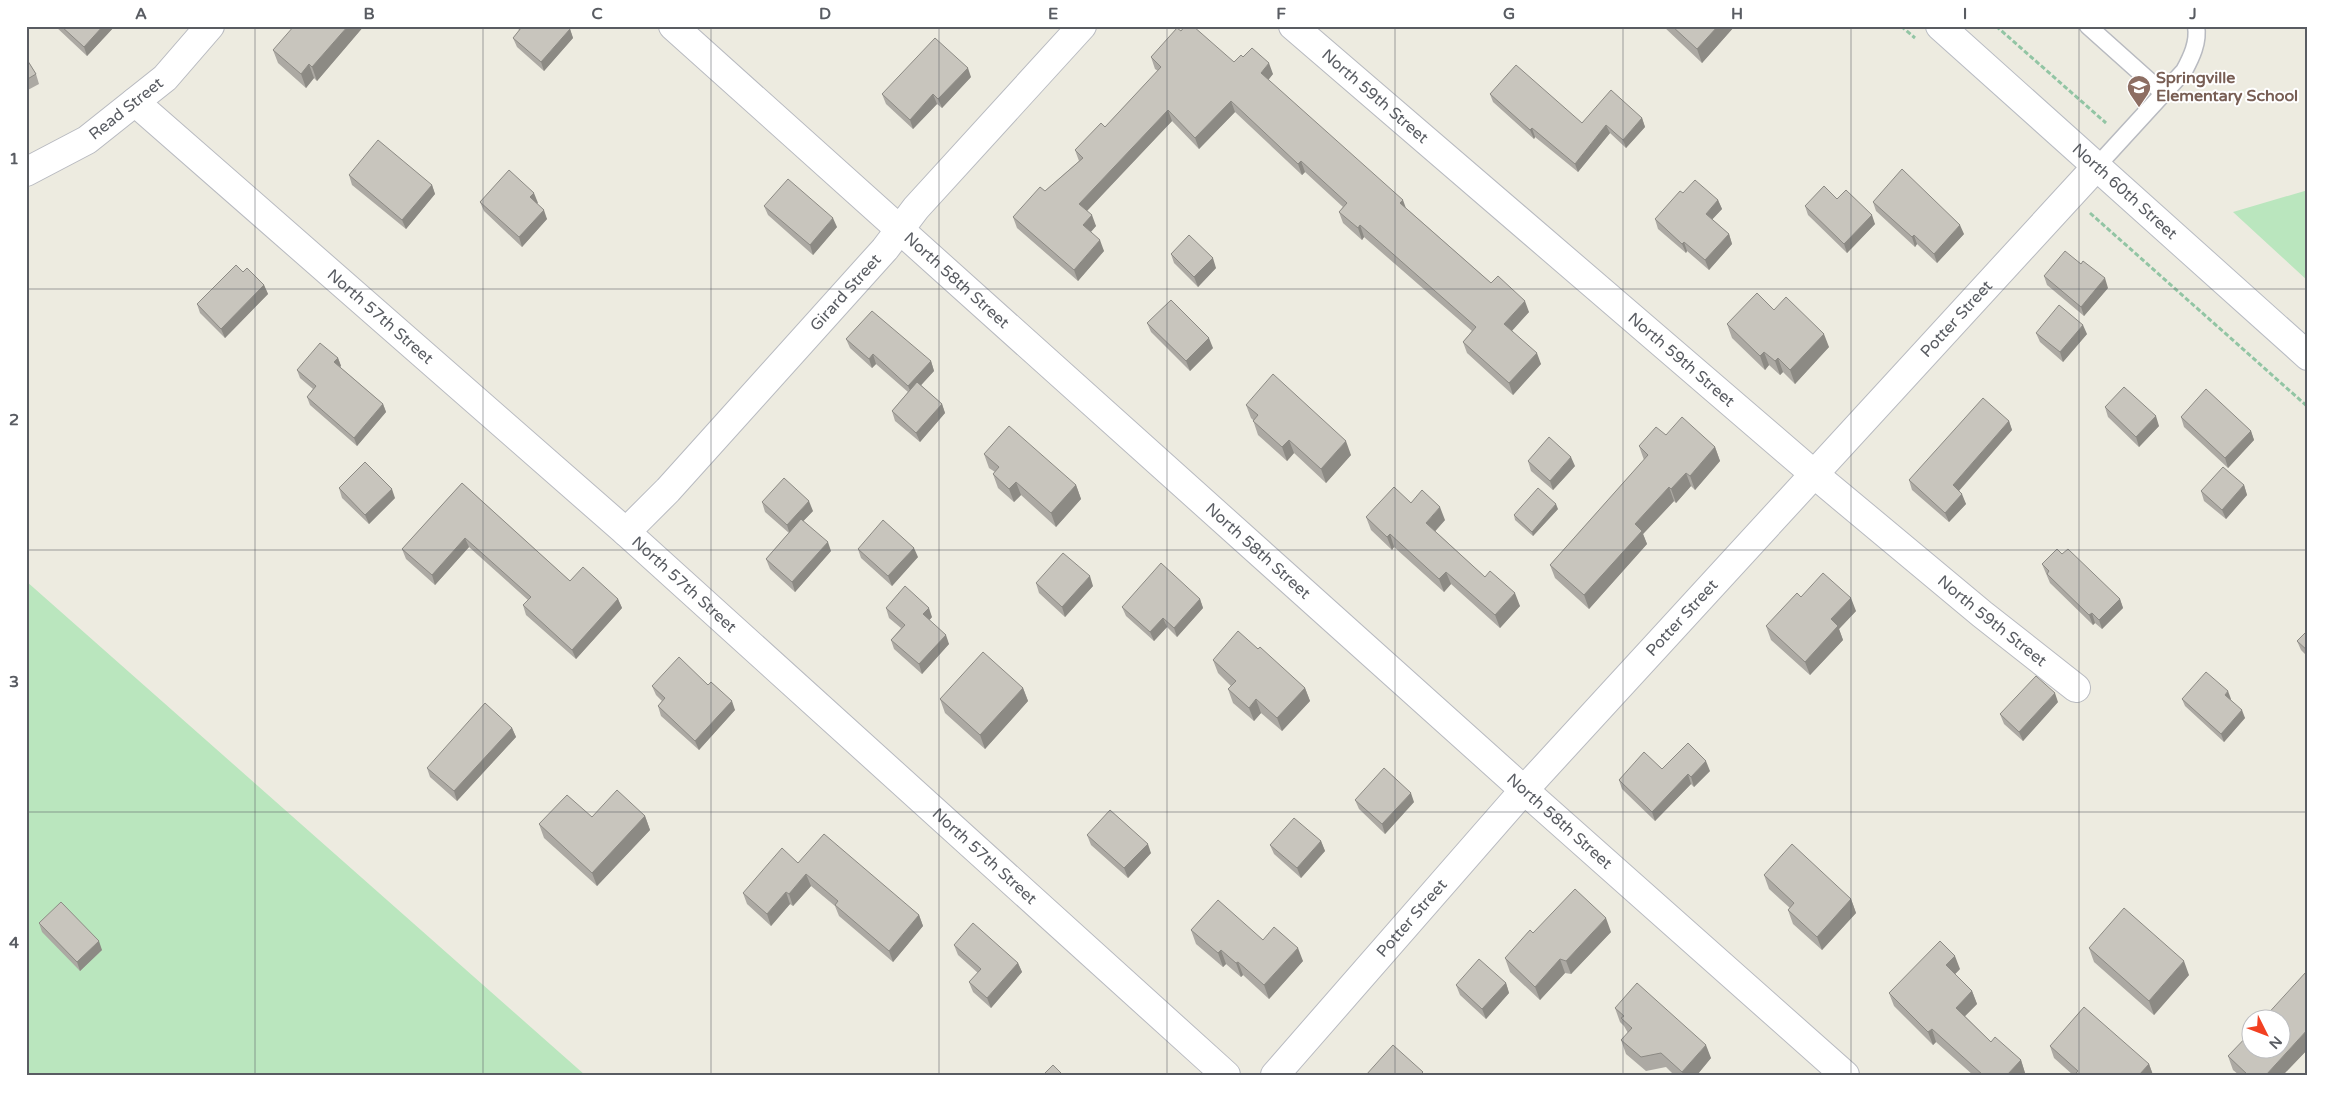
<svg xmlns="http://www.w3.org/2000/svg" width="2334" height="1101" font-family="'Varela Round',sans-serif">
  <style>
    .green { fill: #bae6be }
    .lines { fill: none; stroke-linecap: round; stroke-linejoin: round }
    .service-casing { stroke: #b8bac0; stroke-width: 19 }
    .minor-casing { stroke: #b8bac0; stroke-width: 30 }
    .secondary-casing { stroke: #b9bcc3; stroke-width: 30 }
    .path { stroke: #92c5a4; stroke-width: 3; stroke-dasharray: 5 2.5; stroke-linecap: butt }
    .service { stroke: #fff; stroke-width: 16 }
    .minor { stroke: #fff; stroke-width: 28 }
    .secondary { stroke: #fff; stroke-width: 28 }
    .wall { fill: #aca9a3 }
    .shaded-wall { fill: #8c8a84 }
    .building { fill: #c8c5bd; stroke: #8c8a84 }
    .grid { fill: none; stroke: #595c62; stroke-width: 1; stroke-opacity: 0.55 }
    .labels { text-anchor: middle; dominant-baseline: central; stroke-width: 4; stroke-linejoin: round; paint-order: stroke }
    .education-label { font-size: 16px; font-weight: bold; fill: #785e54; stroke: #fff; text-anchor: start }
    .street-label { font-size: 16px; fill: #595c62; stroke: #fff }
    .neatline { fill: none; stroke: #595c62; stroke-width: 2 }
    .grid-label { font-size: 16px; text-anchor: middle; font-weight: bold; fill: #595c62 }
  </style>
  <rect width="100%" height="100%" fill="#edebe0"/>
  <!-- green -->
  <path class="green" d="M2308,190V281L2233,212Z
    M26,581L585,1075H26Z"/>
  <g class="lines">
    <!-- service casing -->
    <g class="service-casing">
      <path id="service" d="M2088,26L2164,94
        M2097,166L2184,71C2191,58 2199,42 2196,26"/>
    </g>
    <!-- minor casing -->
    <g class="minor-casing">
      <g id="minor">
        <path id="s1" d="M673,26L1524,790L1845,1075"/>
        <path id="s2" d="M1293,26L1814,474L1982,614L2076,688"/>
        <path id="s3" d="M135,102L626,532L1226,1075"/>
        <path id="s4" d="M26,172L87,140L165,78L210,26"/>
        <path id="s5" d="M626,532L668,490L885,249L916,208L1082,26"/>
        <path id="s6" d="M1275,1075L1524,790L2097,166"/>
      </g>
    </g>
    <!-- secondary casing -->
    <g class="secondary-casing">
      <g id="secondary">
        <path id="s7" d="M1940,26L2308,356"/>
      </g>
    </g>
    <!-- path -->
    <path class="path" d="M1901,26L1915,38
      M1996,26L2106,123
      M2090,213L2308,407"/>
    <!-- service -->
    <use href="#service" class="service"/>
    <!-- minor -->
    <use href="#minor" class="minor"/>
    <!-- secondary -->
    <use href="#secondary" class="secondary"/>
  </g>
  <!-- wall -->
  <path class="wall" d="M55,26H115L87,56Z
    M364,26L317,81L314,78L306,88L278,63L273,50Z
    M518,26H567L570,29L573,38L544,71L517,47L513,38L519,31Z
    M1663,26H1733L1734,27L1702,63Z
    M1181,31L1234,62L1243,57L1273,74L1268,80L1406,208L1491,283L1529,312L1512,331L1541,364L1513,395L1467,353L1463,342L1472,331L1364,237L1362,240L1343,223L1339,212L1343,207L1305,172L1302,175L1235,112L1199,149L1172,121L1087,211L1096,226L1091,232L1104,251L1078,281L1017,228L1013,217L1045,191L1079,161L1075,150L1105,127L1158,71L1155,69L1151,57Z
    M26,58L36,74L39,84L26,91Z
    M971,77L942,108L937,104L913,129L886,104L882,94Z
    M1490,94L1582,123L1642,118L1645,127L1626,148L1610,133L1578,172L1535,137L1534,139L1493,102Z
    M349,175L432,185L435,194L406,229L352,185Z
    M1683,193L1718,200L1722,209L1712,219L1729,234L1732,244L1709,270L1687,251L1686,253L1658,229L1655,219Z
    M1837,199L1875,224L1847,253L1808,215L1805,206Z
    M480,202L538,203H537L547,219L522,247L484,211Z
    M1873,202L1964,234L1937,263L1917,244L1915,247L1876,211Z
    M764,206L837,227L813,255L768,215Z
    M1171,254L1216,268L1198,287L1174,263Z
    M243,272L264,285L268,294L225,338L200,313L197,304Z
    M2044,276L2108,288L2084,316L2047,285Z
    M1774,310L1829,347L1795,384L1783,372L1780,375L1769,365L1765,370L1732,338L1727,324Z
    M1147,323L1213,348L1190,371L1151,332Z
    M2036,333L2087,334L2063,362L2040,342Z
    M846,339L931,361L934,371L921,385L942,404L945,413L920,442L895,421L892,411L908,392L876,364L872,368L850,348Z
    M338,358L341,366L340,367L383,404L386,412L357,446L310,405L307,397L313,389L300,378L297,370Z
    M1246,405L1351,455L1326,483L1294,453L1287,461L1258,435L1253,420L1251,418Z
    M2105,407L2159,426L2139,447L2108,417Z
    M2181,417L2251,431L2254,440L2228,468L2184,427Z
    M2009,421L2012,430L1959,491L1966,504L1949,522L1912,490L1909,480Z
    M1666,435L1715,447L1720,461L1695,490L1691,486L1676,503L1674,501L1643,534L1647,544L1589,609L1555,578L1550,565L1644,460L1639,446Z
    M984,454L1076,485L1081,499L1056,527L1021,495L1014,502L998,488L993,474L995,472L989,468Z
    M1528,461L1575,466L1553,490L1531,471Z
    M462,483L570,581L618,599L622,608L576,659L526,615L523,605L528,600L469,547L435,585L406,559L402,549Z
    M2244,485L2247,495L2226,519L2204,501L2201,491Z
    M339,488L395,498L369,524L342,498Z
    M762,502L813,511L803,521L831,551L795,592L770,569L766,559L789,533L765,512Z
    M1558,509L1533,536L1515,520L1514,515Z
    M1366,517L1445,520L1435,531L1485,577L1520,606L1500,628L1451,584L1444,592L1394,547L1392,550L1371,530Z
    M858,549L918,557L892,586L861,558Z
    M2062,554L2120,599L2123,608L2102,629L2095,623L2093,625L2050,583L2042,564Z
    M1036,583L1093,586L1065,617L1039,593Z
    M1801,597L1856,611L1839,629L1843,640L1810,675L1771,640L1766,626Z
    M1200,599L1203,608L1177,637L1167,627L1154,641L1126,616L1122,607Z
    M886,608L932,617L929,620L949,644L922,674L894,649L891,640L901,628L889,618Z
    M2308,630V657L2301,650L2297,641Z
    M1258,649L1305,688L1310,701L1282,731L1261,713L1254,721L1233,703L1228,689L1231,686L1218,673L1213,660Z
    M708,685L735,710L699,750L661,716L658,706L662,701L656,695L652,686Z
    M1023,688L1028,701L985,749L945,713L940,699Z
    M2182,699H2231V700L2245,718L2224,742L2185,706Z
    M2058,702L2023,741L2004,724L2000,714Z
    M512,728L516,737L457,801L430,777L427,768Z
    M1662,769L1710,771L1694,787L1691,784L1655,821L1622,789L1619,780Z
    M1355,800L1414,802L1385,834L1359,809Z
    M645,816L650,830L597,886L544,838L539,824L592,817Z
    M1087,835L1151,853L1128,878L1091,845Z
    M1321,841L1325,851L1301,878L1274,854L1270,845Z
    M798,863L919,915L923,926L893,962L839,916L835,906L811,886L793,906L790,904L771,926L747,904L743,893Z
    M1764,875L1851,899L1856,913L1822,950L1793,924L1788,910L1790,908L1769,889Z
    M39,923L102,950L80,971L42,932Z
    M1191,930L1263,940L1303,961L1269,999L1243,975L1241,977L1226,964L1223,967L1196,944Z
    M1611,932L1571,974L1565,973L1540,1000L1510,972L1505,958L1533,933Z
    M954,945L1018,963L1022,972L991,1008L973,992L969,982L978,973L958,955Z
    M2089,948L2189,975L2154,1015L2094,962Z
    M1960,969L1955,974L1972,991L1977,1004L1965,1016L1991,1042L2021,1060L2025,1073L2024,1075H1973L1936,1042L1933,1045L1894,1006L1889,993Z
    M1506,983L1509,993L1486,1019L1460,995L1456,985Z
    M1615,1008L1711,1058L1697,1075H1674L1666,1067L1646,1071L1626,1054L1621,1040L1628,1033L1624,1026L1620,1022Z
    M2050,1046L2149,1064L2153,1075H2073L2054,1058Z
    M2308,1049L2283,1075H2239L2233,1070L2228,1056Z"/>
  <!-- shaded-wall -->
  <path class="shaded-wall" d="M103,26H115L87,56L84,47Z
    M348,26H364L317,81L312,67Z
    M1718,26H1733L1734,27L1702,63L1697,49Z
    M570,29L573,38L544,71L541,62Z
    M1269,63L1273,74L1265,84L1261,73Z
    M309,64L314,78L306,88L301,74Z
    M968,68L971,77L942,108L938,99Z
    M933,94L937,104L913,129L910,120Z
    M1231,101L1235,112L1199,149L1195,138Z
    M1168,110L1172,121L1083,215L1079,204Z
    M1642,118L1645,127L1626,148L1623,140Z
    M1606,125L1610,133L1578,172L1575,164Z
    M1532,128L1535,137L1534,139L1530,130Z
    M1301,161L1305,172L1302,175L1298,164Z
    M432,185L435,194L406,229L402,220Z
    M534,193L538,203L534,206L530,197Z
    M1403,200L1407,211L1400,203Z
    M1718,200L1722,209L1709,223L1706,214Z
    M544,210L547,219L522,247L519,237Z
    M1092,215L1096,226L1087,236L1083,225Z
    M1872,215L1875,224L1847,253L1844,244Z
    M833,218L837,227L813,255L810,245Z
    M1360,225L1364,237L1362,240L1358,228Z
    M1960,225L1964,234L1937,263L1934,254Z
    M1729,234L1732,244L1709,270L1705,260Z
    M1914,235L1917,244L1915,247L1912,237Z
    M1100,240L1104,251L1078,281L1074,270Z
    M1684,242L1687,251L1686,253L1682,244Z
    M1213,258L1216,268L1198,287L1194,277Z
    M2105,278L2108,288L2084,316L2081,307Z
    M264,285L268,294L225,338L221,329Z
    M1525,301L1529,312L1508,335L1504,324Z
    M2083,325L2087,334L2063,362L2060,352Z
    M1824,334L1829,347L1795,384L1790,370Z
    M1209,338L1213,348L1190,371L1186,361Z
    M1764,352L1769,365L1765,370L1760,356Z
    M1537,353L1541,364L1513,395L1509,383Z
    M873,354L876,364L872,368L869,359Z
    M338,358L341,366L337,370L334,362Z
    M1778,358L1783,372L1780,375L1775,361Z
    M931,361L934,371L912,395L908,386Z
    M383,404L386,412L357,446L354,438Z
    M942,404L945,413L920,442L916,433Z
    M2156,416L2159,426L2139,447L2136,437Z
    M2009,421L2012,430L1956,494L1953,485Z
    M2251,431L2254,440L2228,468L2225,458Z
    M1289,440L1294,453L1287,461L1282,447Z
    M1346,441L1351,455L1326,483L1321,469Z
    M1715,447L1720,461L1695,490L1690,476Z
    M1571,457L1575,466L1553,490L1550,481Z
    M1686,473L1691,486L1676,503L1671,489Z
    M1016,482L1021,495L1014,502L1009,489Z
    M1076,485L1081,499L1056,527L1051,513Z
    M2244,485L2247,495L2226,519L2222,510Z
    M1669,487L1674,501L1643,534L1647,544L1589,609L1584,595L1635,524Z
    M392,489L395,498L369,524L365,515Z
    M1962,494L1966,504L1949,522L1945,513Z
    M809,501L813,511L790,535L787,525Z
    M1556,504L1558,509L1533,536L1532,532Z
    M1440,507L1445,520L1431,536L1426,523Z
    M1390,534L1394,547L1392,550L1387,537Z
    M465,538L469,547L435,585L432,575Z
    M828,542L831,551L795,592L792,582Z
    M914,548L918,557L892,586L888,576Z
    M1446,572L1451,584L1444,592L1439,579Z
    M1090,576L1093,586L1065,617L1062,607Z
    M1515,593L1520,606L1500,628L1495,615Z
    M1851,598L1856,611L1839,629L1843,640L1810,675L1805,662L1831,619Z
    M618,599L622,608L576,659L572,650Z
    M1200,599L1203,608L1177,637L1174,628Z
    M2120,599L2123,608L2102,629L2099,620Z
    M929,608L932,617L926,624L923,614Z
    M2092,613L2095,623L2093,625L2089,615Z
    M1163,618L1167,627L1154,641L1150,632Z
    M946,635L949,644L922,674L919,664Z
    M1023,688L1028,701L985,749L980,735Z
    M1305,688L1310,701L1282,731L1277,718Z
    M2228,691L2231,699L2228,703L2225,695Z
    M2055,693L2058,702L2023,741L2019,732Z
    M1256,699L1261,713L1254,721L1249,708Z
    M732,701L735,710L699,750L695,741Z
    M2242,710L2245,718L2224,742L2221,734Z
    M512,728L516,737L457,801L454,791Z
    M1706,761L1710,771L1694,787L1691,777Z
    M1688,774L1691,784L1655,821L1652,812Z
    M1411,793L1414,802L1385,834L1382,824Z
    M645,816L650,830L597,886L592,873Z
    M1321,841L1325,851L1301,878L1297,868Z
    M1148,844L1151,853L1128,878L1124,868Z
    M806,874L811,886L793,906L789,894Z
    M786,892L790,904L771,926L767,914Z
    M1851,899L1856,913L1822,950L1817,937Z
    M919,915L923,926L893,962L889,951Z
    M1606,918L1611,932L1571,974L1566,961Z
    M99,941L102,950L80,971L77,962Z
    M1298,948L1303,961L1269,999L1264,985Z
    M1221,950L1226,964L1223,967L1218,953Z
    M1955,956L1960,969L1951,978L1946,965Z
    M1560,959L1565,973L1540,1000L1535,987Z
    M2184,961L2189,975L2154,1015L2149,1001Z
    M1238,962L1243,975L1241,977L1236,963Z
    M1018,963L1022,972L991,1008L987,998Z
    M1506,983L1509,993L1486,1019L1482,1009Z
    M1972,991L1977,1004L1961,1020L1956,1008Z
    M1932,1029L1936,1042L1933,1045L1928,1032Z
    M2308,1029V1049L2283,1075H2266Z
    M1706,1045L1711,1058L1697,1075H1683L1682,1072Z
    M2021,1060L2025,1073L2024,1075H2007Z
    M2149,1064L2153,1075H2139Z"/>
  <!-- building -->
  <path class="building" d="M61,26H103L84,47Z
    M294,26H348L312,67L309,64L301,74L273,50Z
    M519,26H567L570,29L541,62L513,38L521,28Z
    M1185,26H1193L1234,62L1241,55L1243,57L1252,48L1269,63L1261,73L1403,200L1400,203L1491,283L1498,276L1525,301L1504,324L1537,353L1509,383L1463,342L1476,327L1360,225L1358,228L1339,212L1347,203L1301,161L1298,164L1231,101L1195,138L1168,110L1079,204L1092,215L1083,225L1100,240L1074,270L1013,217L1040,187L1045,191L1083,158L1075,150L1101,123L1105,127L1161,67L1151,57L1177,28L1181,31Z
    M1672,26H1718L1697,49Z
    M935,38L968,68L938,99L933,94L910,120L882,94Z
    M26,58L36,74L26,80Z
    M1516,65L1582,123L1611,90L1642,118L1623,140L1606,125L1575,164L1532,128L1530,130L1490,94Z
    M378,140L432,185L402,220L349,175Z
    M1902,169L1960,225L1934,254L1914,235L1912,237L1873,202Z
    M509,170L534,193L530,197L544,210L519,237L480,202Z
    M788,179L833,218L810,245L764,206Z
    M1695,180L1718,200L1706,214L1729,234L1705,260L1684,242L1682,244L1655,219L1680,191L1683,193Z
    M1824,186L1837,199L1846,190L1872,215L1844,244L1805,206Z
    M1189,235L1213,258L1194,277L1171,254Z
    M2065,251L2081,264L2083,261L2105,278L2081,307L2044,276Z
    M236,265L243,272L247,268L264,285L221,329L197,304Z
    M1757,293L1774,310L1786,297L1824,334L1790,370L1778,358L1775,361L1764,352L1760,356L1727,324Z
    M1171,300L1209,338L1186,361L1147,323Z
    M2059,305L2083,325L2060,352L2036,333Z
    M872,311L931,361L908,386L873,354L869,359L846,339Z
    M320,343L338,358L334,362L383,404L354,438L307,397L316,386L297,370Z
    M1273,374L1346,441L1321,469L1289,440L1282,447L1253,421L1258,415L1246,405Z
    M917,382L942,404L916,433L892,411Z
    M2124,387L2156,416L2136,437L2105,407Z
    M2206,389L2251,431L2225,458L2181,417Z
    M1983,398L2009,421L1953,485L1962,494L1945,513L1909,480Z
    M1682,417L1715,447L1690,476L1686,473L1671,489L1669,487L1635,524L1642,531L1584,595L1550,565L1648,455L1639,446L1656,427L1666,435Z
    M1009,426L1076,485L1051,513L1016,482L1009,489L993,474L999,467L984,454Z
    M1549,437L1571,457L1550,481L1528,461Z
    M365,462L392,489L365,515L339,488Z
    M2223,467L2244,485L2222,510L2201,491Z
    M784,478L809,501L787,525L762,502Z
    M462,483L570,581L583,567L618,599L572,650L523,605L531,597L465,538L432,575L402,549Z
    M1394,487L1411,503L1422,490L1440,507L1426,523L1485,577L1490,571L1515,593L1495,615L1446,572L1439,579L1390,534L1387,537L1366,517Z
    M1538,488L1556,504L1532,532L1514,515Z
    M801,519L828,542L792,582L766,559Z
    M883,520L914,548L888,576L858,549Z
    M2057,549L2062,554L2068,549L2120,599L2099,620L2092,613L2089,615L2047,574L2049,571L2042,564Z
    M1063,553L1090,576L1062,607L1036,583Z
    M1161,563L1200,599L1174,628L1163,618L1150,632L1122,607Z
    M1823,573L1851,598L1831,619L1838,626L1805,662L1766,626L1797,593L1801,597Z
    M905,586L929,608L923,614L946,635L919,664L891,640L905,625L886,608Z
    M2308,630V651L2297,641Z
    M1238,631L1258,649L1260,647L1305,688L1277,718L1256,699L1249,708L1228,689L1236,681L1213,660Z
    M983,652L1023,688L980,735L940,699Z
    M679,657L708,685L711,682L732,701L695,741L658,706L665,698L652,686Z
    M2206,672L2228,691L2225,695L2242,710L2221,734L2182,699Z
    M2036,676L2055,693L2019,732L2000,714Z
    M485,703L512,728L454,791L427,768Z
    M1688,743L1706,761L1691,777L1688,774L1652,812L1619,780L1644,752L1662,769Z
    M1384,768L1411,793L1382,824L1355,800Z
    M617,790L645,816L592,873L539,824L567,795L592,817Z
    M1110,810L1148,844L1124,868L1087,835Z
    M1294,818L1321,841L1297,868L1270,845Z
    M824,834L919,915L889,951L835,905L838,901L806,874L789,894L786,892L767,914L743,893L782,848L798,863Z
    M1792,844L1851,899L1817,937L1788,910L1794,903L1764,875Z
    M1575,889L1606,918L1566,961L1560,959L1535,987L1505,958L1530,930L1533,933Z
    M1218,900L1263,940L1274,927L1298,948L1264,985L1238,962L1236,963L1221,950L1218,953L1191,930Z
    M61,902L99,941L77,962L39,923Z
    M2124,908L2184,961L2149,1001L2089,948Z
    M973,923L1018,963L987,998L969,982L981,969L954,945Z
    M1940,941L1955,956L1946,965L1972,991L1956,1008L1991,1042L1995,1037L2021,1060L2007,1075H1983L1932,1029L1928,1032L1889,993Z
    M1479,959L1506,983L1482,1009L1456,985Z
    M2306,972L2308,974V1029L2266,1075H2248L2228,1056L2252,1031V1048H2282V1018H2264Z
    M1637,983L1706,1045L1682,1072L1661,1053L1641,1057L1621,1040L1632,1028L1621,1018L1624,1016L1615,1008Z
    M2084,1007L2149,1064L2139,1075H2074L2078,1071L2050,1046Z
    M1393,1045L1423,1072L1420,1075H1366Z
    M1053,1065L1063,1075H1043Z"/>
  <!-- grid -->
  <path class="grid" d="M255,26V1075M483,26V1075M711,26V1075M939,26V1075M1167,26V1075M1395,26V1075M1623,26V1075M1851,26V1075M2079,26V1075M26,289H2308M26,550H2308M26,812H2308"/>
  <!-- icons -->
  <defs>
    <g id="school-pin" transform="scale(1.25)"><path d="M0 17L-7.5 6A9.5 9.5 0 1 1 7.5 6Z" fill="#8d6e63" stroke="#fff"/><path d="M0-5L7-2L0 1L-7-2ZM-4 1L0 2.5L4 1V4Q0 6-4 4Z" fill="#fff"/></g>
  </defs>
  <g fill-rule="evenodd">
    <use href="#school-pin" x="2139" y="87"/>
  </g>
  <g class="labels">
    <!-- education labels -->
    <g class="education-label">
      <text x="2156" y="78">Springville<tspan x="2156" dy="18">Elementary School</tspan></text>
    </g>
    <!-- street labels -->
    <g class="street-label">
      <text stroke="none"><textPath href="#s2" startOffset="108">North 59th Street</textPath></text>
      <text stroke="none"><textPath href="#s4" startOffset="119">Read Street</textPath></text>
      <text stroke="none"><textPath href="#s7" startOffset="248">North 60th Street</textPath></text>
      <text stroke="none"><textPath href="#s1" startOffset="381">North 58th Street</textPath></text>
      <text stroke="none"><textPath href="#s5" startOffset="325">Girard Street</textPath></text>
      <text stroke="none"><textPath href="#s3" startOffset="326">North 57th Street</textPath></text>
      <text stroke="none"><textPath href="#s6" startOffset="1018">Potter Street</textPath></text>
      <text stroke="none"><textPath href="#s2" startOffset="512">North 59th Street</textPath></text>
      <text stroke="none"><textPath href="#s1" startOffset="786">North 58th Street</textPath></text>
      <text stroke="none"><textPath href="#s3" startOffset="731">North 57th Street</textPath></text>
      <text stroke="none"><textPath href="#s6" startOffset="612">Potter Street</textPath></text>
      <text stroke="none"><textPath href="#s2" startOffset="918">North 59th Street</textPath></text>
      <text stroke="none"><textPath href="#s1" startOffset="1191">North 58th Street</textPath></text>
      <text stroke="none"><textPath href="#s3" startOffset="1136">North 57th Street</textPath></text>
      <text stroke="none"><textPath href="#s6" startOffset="208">Potter Street</textPath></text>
    </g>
  </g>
  <!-- border -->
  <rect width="2334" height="1101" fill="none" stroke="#ffffff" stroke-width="55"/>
  <!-- north arrow -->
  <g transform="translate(2266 1034) rotate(132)"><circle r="24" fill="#ffffff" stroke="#bdbec0"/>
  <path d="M0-4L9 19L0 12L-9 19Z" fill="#f24021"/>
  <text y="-8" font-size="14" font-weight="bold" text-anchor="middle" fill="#595c62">N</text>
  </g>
  <rect x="28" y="28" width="2278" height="1046" class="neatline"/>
  <g class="grid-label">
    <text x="141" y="19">A</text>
    <text x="369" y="19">B</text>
    <text x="597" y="19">C</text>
    <text x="825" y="19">D</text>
    <text x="1053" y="19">E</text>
    <text x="1281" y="19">F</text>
    <text x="1509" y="19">G</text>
    <text x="1737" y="19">H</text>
    <text x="1965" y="19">I</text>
    <text x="2193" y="19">J</text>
    <text x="14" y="164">1</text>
    <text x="14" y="425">2</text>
    <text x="14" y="687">3</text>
    <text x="14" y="948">4</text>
  </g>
</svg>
